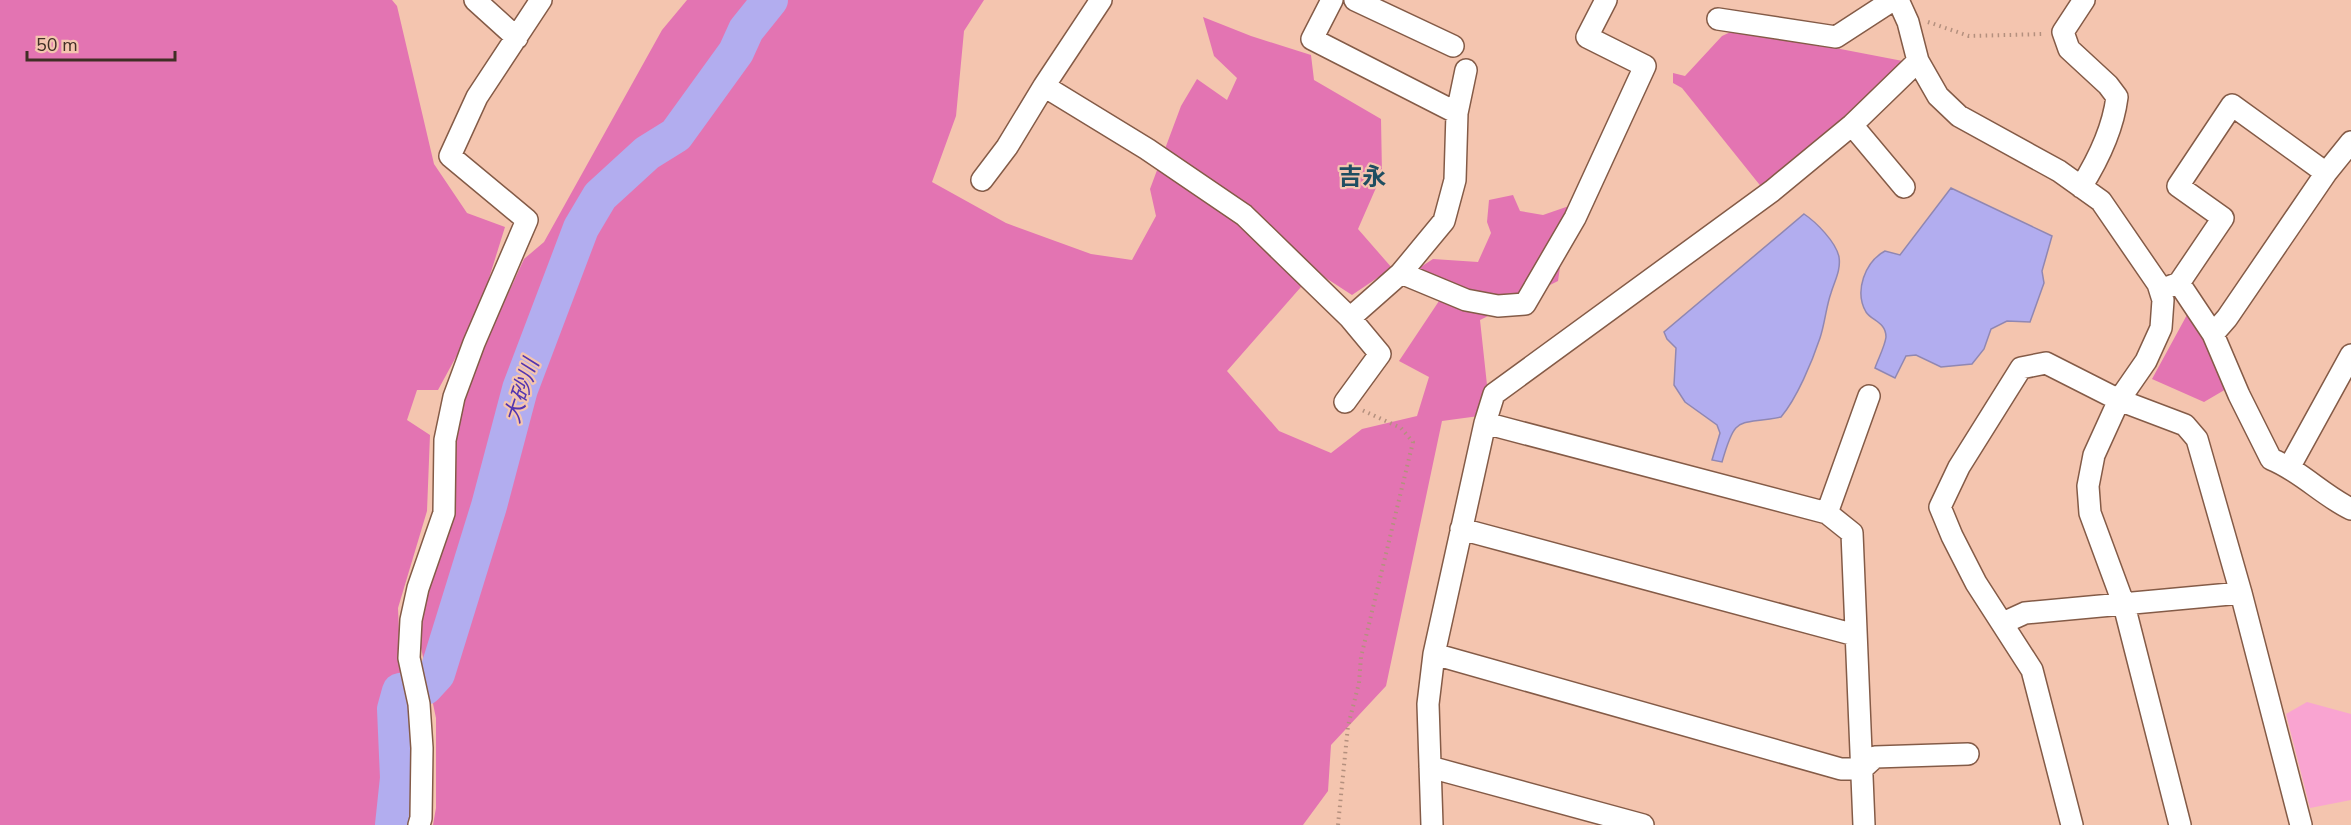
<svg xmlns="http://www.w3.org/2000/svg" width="2351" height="825" font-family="'Nunito Sans','Noto Sans JP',sans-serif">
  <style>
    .green { fill: #f9a4d1 }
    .forest { fill: #e374b2 }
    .water { fill: #b2adef; stroke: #9087b2; stroke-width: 1.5 }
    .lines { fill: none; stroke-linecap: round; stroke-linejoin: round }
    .river { stroke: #b2adef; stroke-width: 36 }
    .minor-casing { stroke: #845b47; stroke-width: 24 }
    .path { stroke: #b4907e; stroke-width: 4; stroke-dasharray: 1.5 4.5; stroke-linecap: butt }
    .minor { stroke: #fff; stroke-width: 21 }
    .labels { text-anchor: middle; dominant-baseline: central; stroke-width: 4.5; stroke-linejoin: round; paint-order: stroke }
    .water-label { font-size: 22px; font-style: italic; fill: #5335b1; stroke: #f4c5af }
    .quarter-label { font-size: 24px; font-weight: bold; fill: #1e4e61; stroke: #f4c5af }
  </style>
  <rect width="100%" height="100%" fill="#f4c5af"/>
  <!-- green -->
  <path class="green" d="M2307,702L2351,714V800L2310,808L2286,714Z"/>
  <!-- forest -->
  <path class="forest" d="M0,0H392L397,6L434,164L467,213L505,227L476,320L438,390H417L407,420L430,435L427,511L398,608L400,655L413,715L409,803L405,825H0Z
    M687,0H984L964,31L956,116L932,182L1006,223L1091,254L1132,260L1156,216L1150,189L1181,106L1197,79L1227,100L1237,78L1214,56L1203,17L1251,36L1311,55L1314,80L1381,119L1382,174L1358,229L1392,268L1352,295L1315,271L1227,371L1279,431L1331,453L1362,429L1417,416L1429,377L1399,361L1439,301L1416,270L1433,259L1478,262L1491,233L1487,222L1489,200L1513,195L1520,211L1543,215L1569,206L1558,281L1480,320L1487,385L1479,416L1442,421L1386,686L1331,745L1328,791L1303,825H433L436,808V718L416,624L454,432L481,353L524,259L544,242L662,30Z
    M1737,29L1908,62L1763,189L1682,88L1673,83V73L1685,76L1722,36Z
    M2188,313L2233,385L2204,402L2152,379Z"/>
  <!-- water -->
  <path class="water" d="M1951,188L2052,236L2042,271L2044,283L2030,322L2007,321L1991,329L1984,349L1972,364L1941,367L1916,355L1906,356L1895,378L1875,368C1878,359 1885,346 1886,337C1886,322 1872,321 1866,312C1854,291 1865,262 1885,251L1900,255Z
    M1804,214C1816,222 1836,242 1839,257C1841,270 1835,280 1831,293C1826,307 1825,323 1820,338C1812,362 1797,398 1781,417C1737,426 1736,413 1722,462L1712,460L1720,433L1717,425L1685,402L1674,385L1676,348L1667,339L1664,332Z"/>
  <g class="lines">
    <!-- river -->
    <path class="river" d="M393,825L398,778L395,709L400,691L425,687L437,674L489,506L520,389L581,228L600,196L647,153L676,135L736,52L746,30L770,0"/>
    <!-- minor casing -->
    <g class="minor-casing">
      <path id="minor" d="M475,0L517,38
        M1101,0L1044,86L1147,149L1244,215L1350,318
        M1332,0L1312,39L1457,113L1455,180L1444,221L1401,273
        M1355,0L1453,46
        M1898,0L1908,22L1918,61L1938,96L1959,116L2059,171L2101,201L2158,284L2163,300L2161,328L2146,361L2119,400L2094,455L2088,486L2090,513L2124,605L2180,825
        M1718,19L1836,37L1893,0
        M1457,113L1466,70
        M1852,125L1904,187
        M982,180L1007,147L1044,86
        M2081,187C2098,160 2113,129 2117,97L2108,85L2069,49L2063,32L2084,0
        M2179,283L2213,334L2227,318L2326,173L2351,142
        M2160,290L2179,283L2223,218L2178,186L2232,105L2326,173
        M2213,334L2239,395L2271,459C2301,471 2322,495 2351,509
        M1345,402L1380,354L1350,318L1401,273L1466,300L1498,306L1525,304L1575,218L1645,66L1587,37L1606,0
        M1485,423L1827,513L1852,533L1864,825
        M2290,466L2351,355
        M1827,513L1869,396
        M1461,529L1855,635
        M2003,623L2025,613L2241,593
        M1434,654L1841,769H1862L1875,757L1968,754
        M1430,767L1643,825
        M419,825L421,818L422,748L419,704L409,658L411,620L418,588L444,513L445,440L454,397L474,343L527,220L450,156L477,97L541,0
        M1432,825L1428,704L1434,654L1485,423L1494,394L1772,191L1852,125L1918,61
        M2072,825L2032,670L1976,583L1952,536L1940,507L1959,467L2021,368L2046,363L2119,400L2185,425L2197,439L2241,593L2301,825"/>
    </g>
    <!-- path -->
    <path class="path" d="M1928,22L1969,36L2044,34
      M1338,825L1348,726L1359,683L1361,657L1413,442L1401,428L1362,410"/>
    <!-- minor -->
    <use href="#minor" class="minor"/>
  </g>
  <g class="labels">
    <!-- water labels -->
    <g class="water-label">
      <text transform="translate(522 391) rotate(-72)">大砂川</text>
    </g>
    <!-- quarter labels -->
    <g class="quarter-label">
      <text x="1362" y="177">吉永</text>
    </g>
  </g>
  <!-- scale -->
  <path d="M27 51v9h148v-9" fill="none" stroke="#402e25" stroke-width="3"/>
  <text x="36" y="51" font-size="18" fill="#402e25" stroke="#f4c5af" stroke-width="4.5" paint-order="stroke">50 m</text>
</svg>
